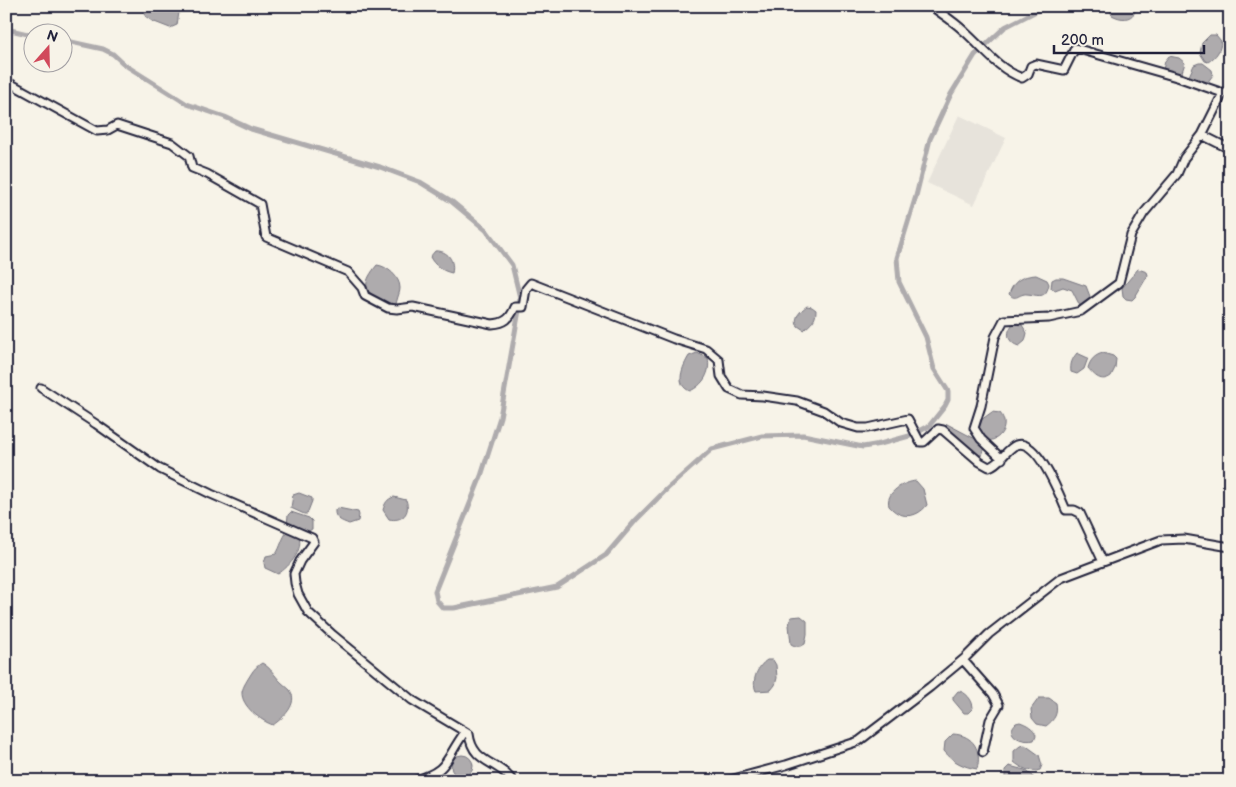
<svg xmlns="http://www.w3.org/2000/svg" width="1236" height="787" font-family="'Balsamiq Sans',sans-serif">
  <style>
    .built { fill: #e7e3db }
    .water { fill: #aeabad; stroke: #76747f }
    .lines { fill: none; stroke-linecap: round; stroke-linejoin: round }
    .canal { stroke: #aeabad; stroke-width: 5 }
    .minor-casing { stroke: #22223b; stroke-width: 11 }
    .minor { stroke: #f7f3e8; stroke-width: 7 }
  </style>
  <rect width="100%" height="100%" fill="#f7f3e8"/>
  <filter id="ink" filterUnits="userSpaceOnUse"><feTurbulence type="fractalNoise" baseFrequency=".02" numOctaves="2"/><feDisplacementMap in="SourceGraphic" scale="10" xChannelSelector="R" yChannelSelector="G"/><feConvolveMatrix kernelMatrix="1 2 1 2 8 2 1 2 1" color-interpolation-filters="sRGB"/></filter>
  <g filter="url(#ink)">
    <!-- built -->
    <path class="built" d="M959,115L1006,138L974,205L927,183Z"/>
    <!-- water -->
    <path class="water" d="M147,6H180L177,25L170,28L152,21L145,16Z
      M1108,6H1137C1134,20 1123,21 1112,15Z
      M1210,35H1216L1221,41C1221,50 1216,57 1208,62L1205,61L1200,53L1202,43Z
      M1169,56L1179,58L1185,63L1181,75L1163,70L1165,61Z
      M1199,63H1203L1212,70L1213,75L1207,83L1194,80L1189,76L1194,65Z
      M435,251C448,250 455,261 452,273C442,271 434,265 430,257Z
      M377,265C387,266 400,277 400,288C400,292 398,296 397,300C396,303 397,305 393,305C390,306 385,303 382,301C361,291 364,281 377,265Z
      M1138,269L1147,272L1148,275L1135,297L1132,300L1126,299L1123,296L1122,288Z
      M1036,275L1047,280L1049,284C1046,300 1038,295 1027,294C1019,293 1016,302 1009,294C1014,280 1022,276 1036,275Z
      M1056,278H1063L1086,286L1091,299L1084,306H1080L1072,290L1063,287L1055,290L1051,288L1052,280Z
      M807,306L812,307L816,310C816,321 811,323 804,330L798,326C793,318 800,311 807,306Z
      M1013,324L1022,325L1027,333L1025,341L1019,346C1008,343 1005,333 1013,324Z
      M697,353L708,358C711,373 703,385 690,391C674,385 683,366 689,356Z
      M1077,353L1088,358L1084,369L1077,374L1071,372C1070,364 1072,359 1077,353Z
      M1103,353L1113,356L1116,359L1115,368L1111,376C1101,383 1095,376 1088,368C1090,360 1095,355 1103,353Z
      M992,412L1000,413C1010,425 1001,441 986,441L977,430L981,420Z
      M947,424L983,443L985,448L982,455C970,456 953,436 945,427Z
      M916,481L923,489L927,505C916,519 900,519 889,506C885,492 904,482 916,481Z
      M299,493L312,498V501L307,514H304L291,508L293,495Z
      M394,497L406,500C411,513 402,522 389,519L383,510C385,503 387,499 394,497Z
      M338,508L358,512L359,515L358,521L349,524C342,521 334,519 335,510Z
      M291,512L309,518L312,521V529C305,535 295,528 287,525L288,515Z
      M288,531L298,534C305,549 290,566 278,574L265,568L264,563L266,556L276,554C281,547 282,537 288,531Z
      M801,616L807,621V634L805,644C800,647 796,647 791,644L789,625L791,617Z
      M767,660H773L776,665L777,678L775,685L771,690L756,691C751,680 758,666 767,660Z
      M262,663C271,668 274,675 281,682C284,685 287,687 290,690C299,704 283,718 273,725C261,721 241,706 242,692C243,686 248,679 251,674C254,669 257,666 262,663Z
      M958,691C965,691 973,700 973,708L968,713H964L953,700V697Z
      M1039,698H1049L1056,703C1058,714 1055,719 1046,726L1037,724L1032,718L1031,709Z
      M1020,722C1026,724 1034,728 1036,735L1034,740C1022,743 1004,735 1016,723Z
      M953,734C974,735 982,751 977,769C964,767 953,762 944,751L945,742Z
      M1025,745L1039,755L1042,765L1040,770C1031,773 1021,768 1014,762V751L1020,746Z
      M451 766a11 11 0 1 1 22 0a11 11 0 1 1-22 0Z
      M1009,766L1025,770L1033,776L1032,781H1005V770Z"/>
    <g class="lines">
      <!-- canal -->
      <path class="canal" d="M6,29L32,35
        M62,40L103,49L113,54L125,65L187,104L225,117L251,129L380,167L420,182L451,201L486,230L512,265L520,298L519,310L500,417L481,476L435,591L437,601L443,608H454L557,587L606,555L636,520L667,489L712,449L762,436L803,435L863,447L880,444L913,435
        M918,432L929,426L945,406L948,400V391L934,369L926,337L899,282L897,258L916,196L930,139L951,94L975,55L1005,27L1046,6"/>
      <!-- minor casing -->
      <g class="minor-casing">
        <path id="minor" d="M931,6C942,14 955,22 965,32C984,49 998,69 1022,78L1028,74L1031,66L1036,64L1064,70L1075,48L1180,78L1223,93L1202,135L1184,158L1177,174L1144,213L1131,235L1119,283L1081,311L1049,318L1004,320L995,337L981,406L974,428L981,439L1002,459
          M6,81L97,131L108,130L117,125L172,143L189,156L192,168L207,174L260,204L266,237L348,272L362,288L365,296L388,308L397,309L413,307L492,324C505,323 510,319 515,307H523L526,289L531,283L674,339L706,349L719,360L721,376L729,389L742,395L763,396L797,401L824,411L841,423L858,428H868L908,419L920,442H924L938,429L943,430L980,462L989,467C1001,463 1005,450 1016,445C1037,437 1060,496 1066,510H1074L1080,513L1103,562L1161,540L1184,539L1230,547
          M1202,135L1230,149
          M41,388L96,424L160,469L211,494L312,538L314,542L300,561L294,574L295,583L298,594L308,612L333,635L412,700L469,734C472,758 488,760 504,772C507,774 510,778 513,781
          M963,660L993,694L999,705L990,720L983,752
          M413,781C451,770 444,760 465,732
          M726,781L786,765L859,741L930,687L965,658L989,634L1061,578L1103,562
          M1227,781L1230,775"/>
      </g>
      <!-- minor -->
      <use href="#minor" class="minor"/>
    </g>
  </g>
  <!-- margin -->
  <rect width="1236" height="787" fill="none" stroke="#f7f3e8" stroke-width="25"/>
  <rect x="12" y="12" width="1211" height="762" fill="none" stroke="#22223b" stroke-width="2" filter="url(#ink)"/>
  <!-- north arrow -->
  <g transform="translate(48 48) rotate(20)"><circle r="24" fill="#f7f3e8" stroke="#a29fa3"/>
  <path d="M0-4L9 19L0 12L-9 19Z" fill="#d1495b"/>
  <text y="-8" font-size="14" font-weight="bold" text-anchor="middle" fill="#22223b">N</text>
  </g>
  <!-- scale -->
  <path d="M1054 45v8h150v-8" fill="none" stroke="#22223b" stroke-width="2.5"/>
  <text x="1061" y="45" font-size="15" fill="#22223b" stroke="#f7f3e8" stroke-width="4" paint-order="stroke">200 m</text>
</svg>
